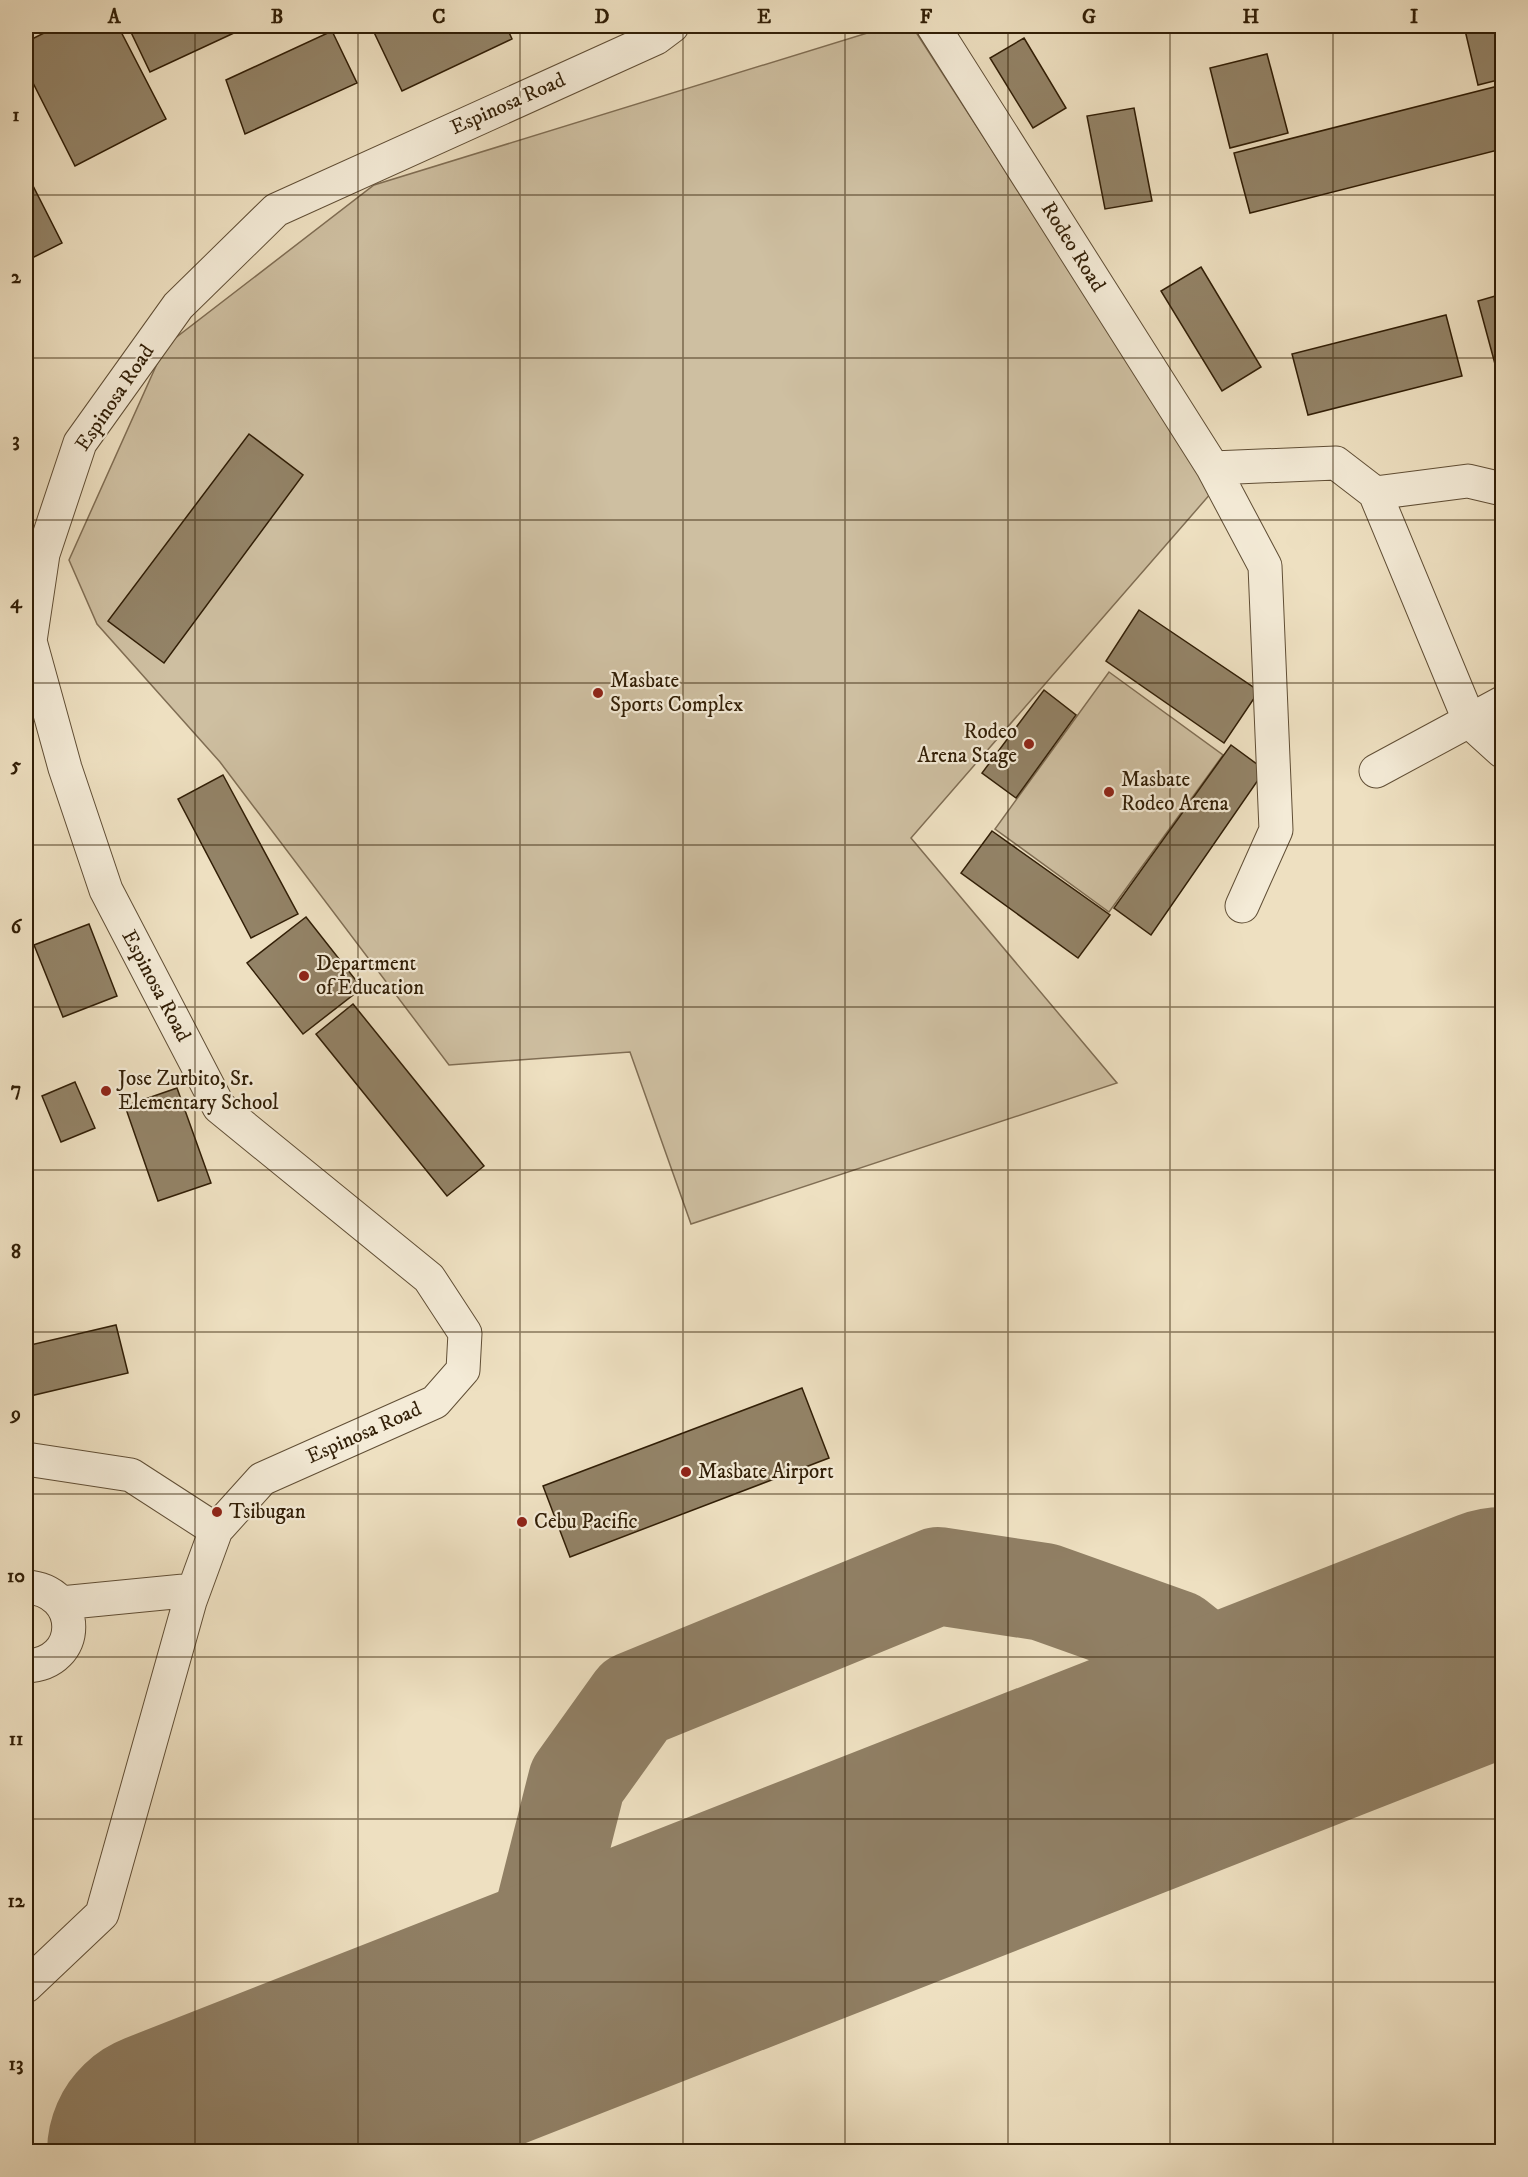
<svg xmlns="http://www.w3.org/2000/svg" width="1528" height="2177" font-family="'IM FELL DW Pica',serif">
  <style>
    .green { fill: #cebfa1; stroke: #806e54; stroke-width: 1.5 }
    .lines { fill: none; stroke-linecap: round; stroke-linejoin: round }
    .taxiway { stroke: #907f64; stroke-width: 98 }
    .runway { stroke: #907f64; stroke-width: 244 }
    .building { fill: #938367; stroke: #311e06; stroke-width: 1.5 }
    .minor-casing { stroke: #604e35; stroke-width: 35 }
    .minor { stroke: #f4ebd7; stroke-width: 33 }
    .grid { fill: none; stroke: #311e06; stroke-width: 1.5; stroke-opacity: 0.55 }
    .poi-dot { fill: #8f2418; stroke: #f4ebd7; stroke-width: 2 }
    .labels { text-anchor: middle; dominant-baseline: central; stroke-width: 4.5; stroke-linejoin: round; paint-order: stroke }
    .street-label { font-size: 21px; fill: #311e06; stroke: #f4ebd7 }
    .poi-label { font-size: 21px; fill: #311e06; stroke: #f4ebd7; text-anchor: start }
    .neatline { fill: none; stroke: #311e06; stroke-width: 2 }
    .grid-label { font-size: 20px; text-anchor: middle; font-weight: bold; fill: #311e06 }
  </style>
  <rect width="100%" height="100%" fill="#eee0c1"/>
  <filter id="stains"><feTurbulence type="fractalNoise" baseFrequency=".00333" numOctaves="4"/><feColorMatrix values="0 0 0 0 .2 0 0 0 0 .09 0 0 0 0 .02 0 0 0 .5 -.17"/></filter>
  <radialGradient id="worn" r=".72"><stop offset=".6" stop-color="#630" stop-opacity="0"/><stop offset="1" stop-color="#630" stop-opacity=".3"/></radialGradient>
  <!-- green -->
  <path class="green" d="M890,26H912L1212,492L911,838L1117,1083L691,1224L630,1052L449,1065L220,762L97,624L69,560L165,346L374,185Z
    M1109,672L1223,755L1109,912L995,829Z"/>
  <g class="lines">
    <!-- taxiway -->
    <path class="taxiway" d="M1172,1759L1191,1690L1176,1639
      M613,1977C580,1961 553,1954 543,1915L577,1781L635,1700L938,1576L1044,1592L1176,1639L1257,1703L1288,1713
      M487,2027L517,1972L543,1915"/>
    <!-- runway -->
    <path class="runway" d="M169,2152L1502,1629"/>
  </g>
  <!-- building -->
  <path class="building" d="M58,26H118L166,119L75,166L26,69V42Z
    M128,26H249L150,72Z
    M371,26H506L512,39L402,91Z
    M1464,26H1502V79L1478,85Z
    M332,31L357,83L245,134L226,80Z
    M1024,38L1066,108L1033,128L990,58Z
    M1267,54L1288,133L1230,148L1210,68Z
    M1502,85V149L1250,213L1234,153Z
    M1134,108L1152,201L1105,209L1087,116Z
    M26,172L62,243L26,261Z
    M1201,267L1261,367L1222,391L1161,291Z
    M1502,294V374L1498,375L1478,301Z
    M1446,315L1462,376L1308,415L1292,354Z
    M249,434L303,475L164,663L108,621Z
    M1139,610L1259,691L1224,743L1106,661Z
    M1044,690L1076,715L1016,798L982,773Z
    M1231,745L1265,770L1151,935L1114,908Z
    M223,775L298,914L251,938L178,799Z
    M992,831L1110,915L1078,958L961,873Z
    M306,917L362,988L303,1034L247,963Z
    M89,924L117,996L63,1017L34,945Z
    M353,1004L484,1166L447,1196L316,1034Z
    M75,1082L95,1128L61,1142L42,1096Z
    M177,1088L211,1183L158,1201L125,1106Z
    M26,1241L33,1262L26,1265Z
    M116,1325L128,1373L26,1397V1346Z
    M802,1388L829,1458L570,1557L543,1486Z"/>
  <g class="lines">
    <!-- minor casing -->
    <g class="minor-casing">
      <path id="minor" d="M933,26L1213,468L1265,566L1276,830L1242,906
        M1213,468L1336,463L1375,493L1470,722L1502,751
        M1375,493L1468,481L1502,489
        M1376,771L1502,703
        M26,1459L131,1475L216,1530
        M26,1587C83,1590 83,1664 26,1666
        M61,1603L194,1590
        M26,1986L102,1914L190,1601L216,1530L262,1479L435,1402L463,1370L465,1333L429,1278L219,1107L106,890L65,768L30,641L43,554L80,443L178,306L276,210L656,38L672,26"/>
    </g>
    <!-- minor -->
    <use href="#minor" class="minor"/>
  </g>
  <!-- grid -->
  <path class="grid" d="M195,26V2152M358,26V2152M520,26V2152M683,26V2152M845,26V2152M1008,26V2152M1170,26V2152M1333,26V2152M26,195H1502M26,358H1502M26,520H1502M26,683H1502M26,845H1502M26,1007H1502M26,1170H1502M26,1332H1502M26,1494H1502M26,1657H1502M26,1819H1502M26,1982H1502"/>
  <!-- markers -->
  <g class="poi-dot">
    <circle cx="598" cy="693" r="6"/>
    <circle cx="1029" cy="744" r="6"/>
    <circle cx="1109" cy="792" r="6"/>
    <circle cx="304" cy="976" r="6"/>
    <circle cx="106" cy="1091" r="6"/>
    <circle cx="686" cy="1472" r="6"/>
    <circle cx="217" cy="1512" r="6"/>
    <circle cx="522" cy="1522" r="6"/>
  </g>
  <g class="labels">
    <!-- street labels -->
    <g class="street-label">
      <text transform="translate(508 104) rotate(-24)">Espinosa Road</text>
      <text transform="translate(1073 247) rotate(58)">Rodeo Road</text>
      <text transform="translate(115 398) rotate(-56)">Espinosa Road</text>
      <text transform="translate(156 986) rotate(62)">Espinosa Road</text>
      <text transform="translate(364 1433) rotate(-24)">Espinosa Road</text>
    </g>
    <!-- poi labels -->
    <g class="poi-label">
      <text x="610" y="681">Masbate<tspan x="610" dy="24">Sports Complex</tspan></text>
      <text x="1017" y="732" text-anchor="end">Rodeo<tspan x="1017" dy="24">Arena Stage</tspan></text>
      <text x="1121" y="780">Masbate<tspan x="1121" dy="24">Rodeo Arena</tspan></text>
      <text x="316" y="964">Department<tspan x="316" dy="24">of Education</tspan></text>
      <text x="118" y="1079">Jose Zurbito, Sr.<tspan x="118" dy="24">Elementary School</tspan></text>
      <text x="698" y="1472">Masbate Airport</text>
      <text x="229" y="1512">Tsibugan</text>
      <text x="534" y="1522">Cebu Pacific</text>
    </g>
  </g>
  <!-- margin -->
  <rect width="1528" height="2177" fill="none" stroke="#eee0c1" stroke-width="66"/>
  <rect x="33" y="33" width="1462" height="2111" class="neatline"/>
  <g class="grid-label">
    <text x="114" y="23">A</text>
    <text x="277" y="23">B</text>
    <text x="439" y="23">C</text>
    <text x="602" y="23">D</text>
    <text x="764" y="23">E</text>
    <text x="926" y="23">F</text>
    <text x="1089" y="23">G</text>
    <text x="1251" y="23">H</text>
    <text x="1414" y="23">I</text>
    <text x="16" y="121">1</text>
    <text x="16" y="283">2</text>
    <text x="16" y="446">3</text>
    <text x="16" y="608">4</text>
    <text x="16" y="771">5</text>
    <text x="16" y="933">6</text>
    <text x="16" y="1095">7</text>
    <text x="16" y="1258">8</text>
    <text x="16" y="1420">9</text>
    <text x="16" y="1582">10</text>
    <text x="16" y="1745">11</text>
    <text x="16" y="1907">12</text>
    <text x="16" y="2070">13</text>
  </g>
  <rect width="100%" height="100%" filter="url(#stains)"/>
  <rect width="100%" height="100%" fill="url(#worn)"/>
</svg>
